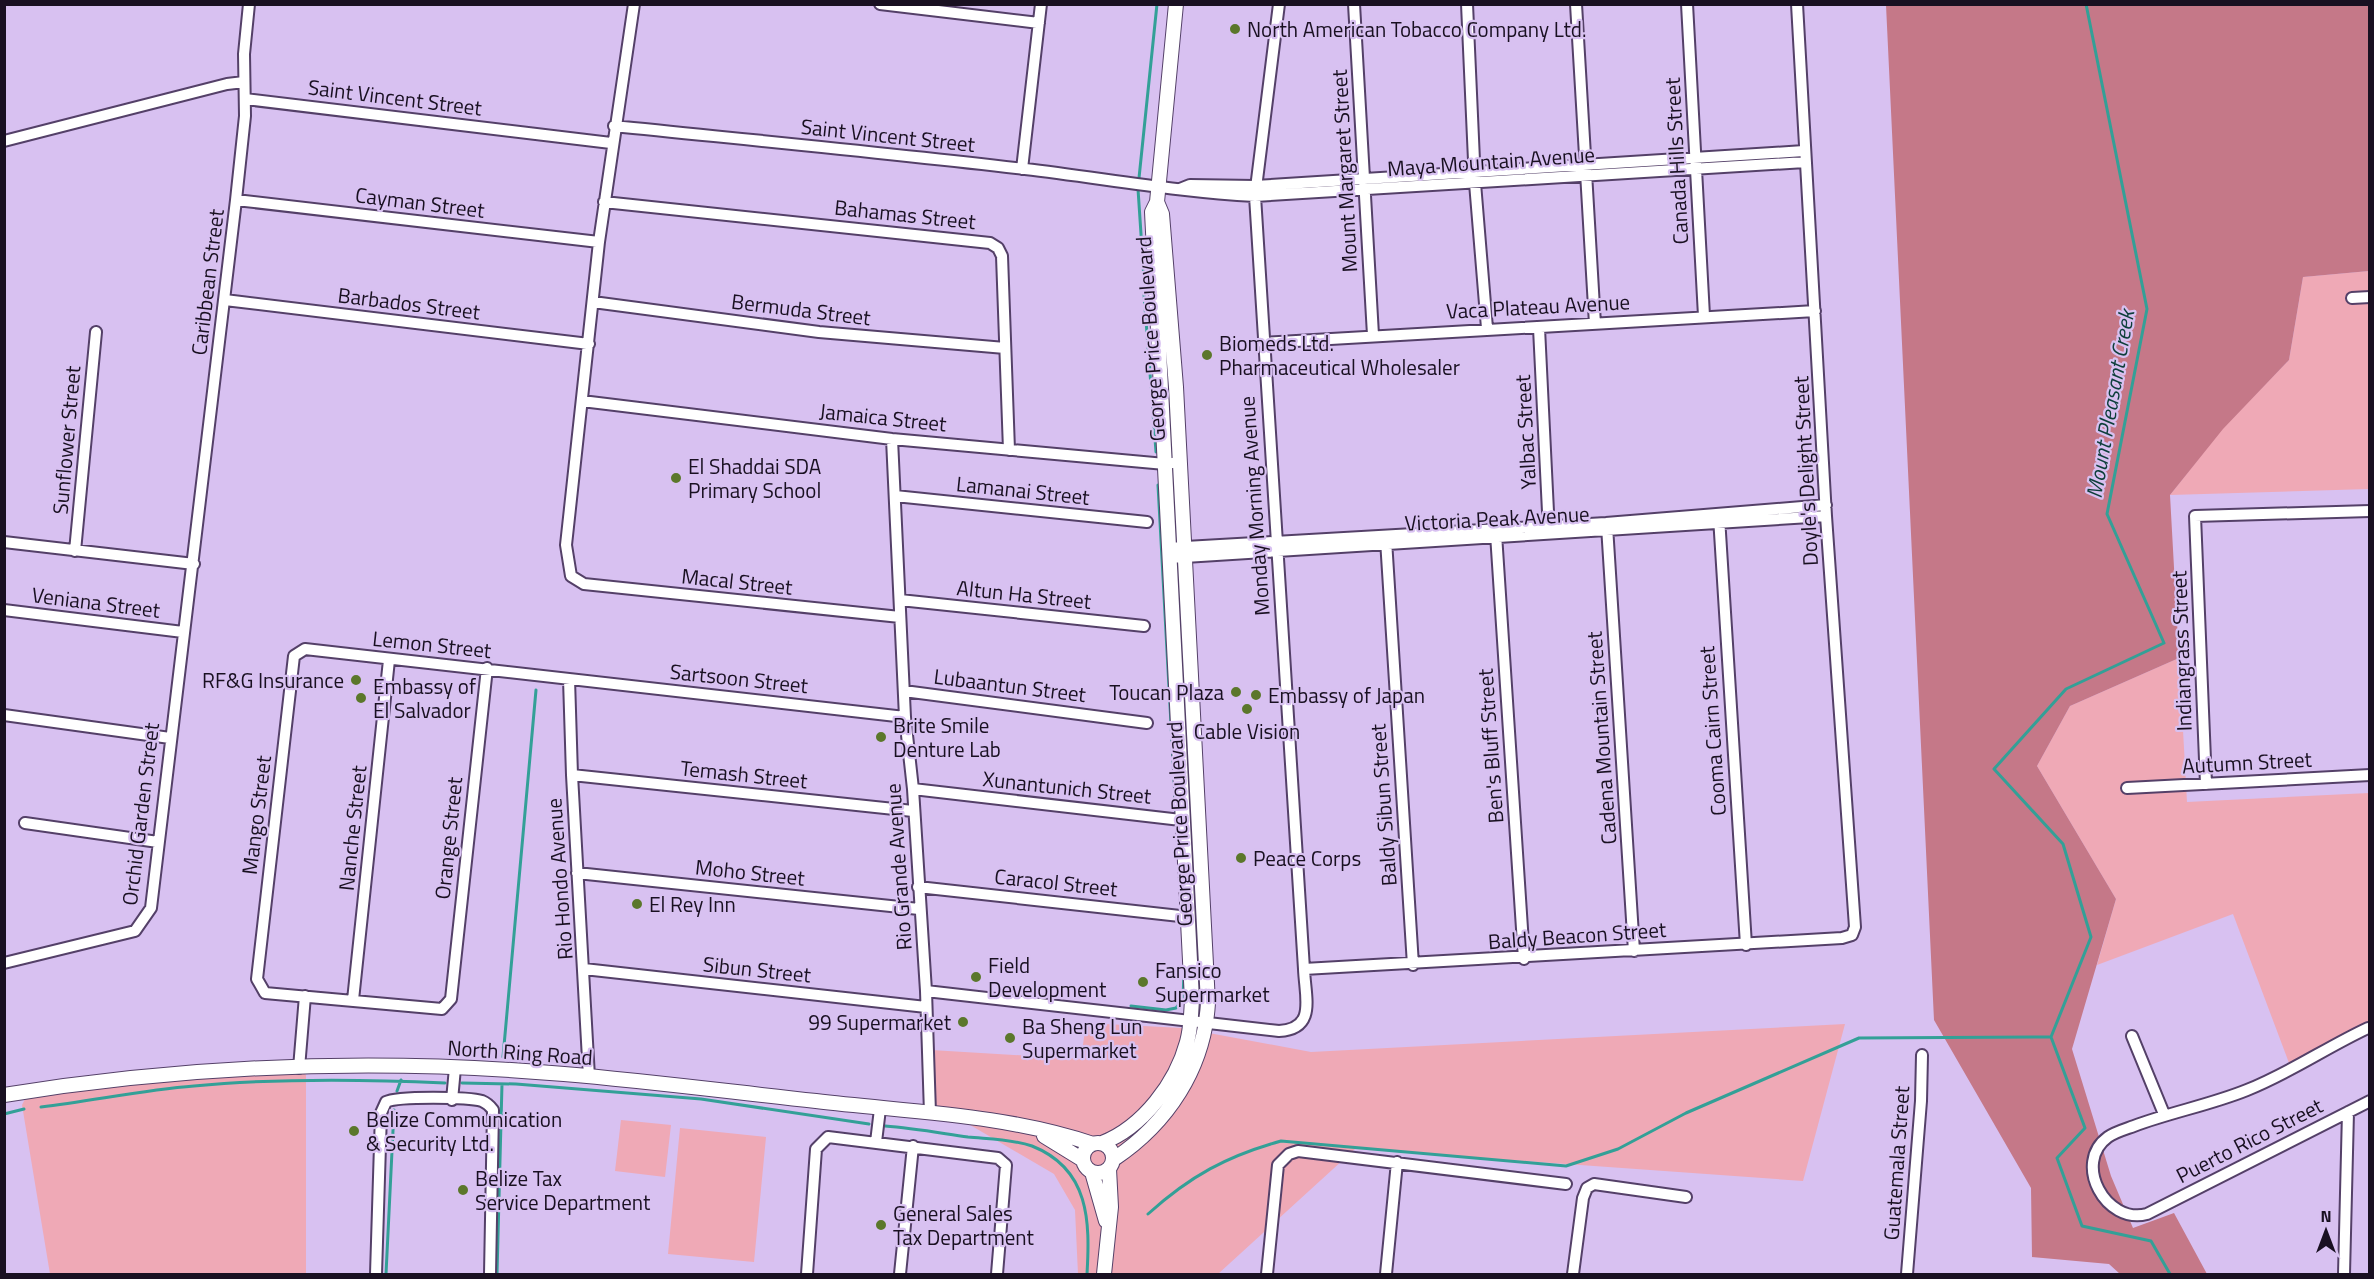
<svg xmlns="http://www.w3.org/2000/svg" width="2374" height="1279" font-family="'Titillium Web',sans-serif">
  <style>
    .green { fill: #efa9b6 }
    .forest { fill: #c57888 }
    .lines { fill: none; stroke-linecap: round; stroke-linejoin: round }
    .stream { stroke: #33a097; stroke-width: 3 }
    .minor-casing { stroke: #544068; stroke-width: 14 }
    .secondary-casing { stroke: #544068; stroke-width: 16 }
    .minor { stroke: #fff; stroke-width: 10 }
    .secondary { stroke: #fff; stroke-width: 14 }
    .poi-dot { fill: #5b772b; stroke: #d8c1f1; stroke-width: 2 }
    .labels { text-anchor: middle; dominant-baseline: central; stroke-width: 4.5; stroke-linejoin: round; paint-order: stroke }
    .poi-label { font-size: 21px; fill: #191021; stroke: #d8c1f1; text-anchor: start }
    .street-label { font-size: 21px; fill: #191021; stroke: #d8c1f1 }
    .water-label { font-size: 22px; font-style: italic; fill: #0d3e3a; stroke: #d8c1f1 }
  </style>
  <rect width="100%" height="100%" fill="#d8c1f1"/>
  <!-- green -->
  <path class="green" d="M2369,271V489L2170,495L2222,429L2289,360L2303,277Z
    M2179,658L2187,802L2369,793V1031L2292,1071L2233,914L2097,965L2116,899L2037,766L2070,706Z
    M1086,1023L1182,1028L1311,1052L1845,1024L1803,1181L1355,1149L1218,1274H1078L1075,1210L1054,1174L936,1105L931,1050L1081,1059Z
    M299,1068L306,1075V1274H50L22,1105L29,1091Z
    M621,1120L671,1125L665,1177L615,1171Z
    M680,1128L766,1137L754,1262L668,1254Z"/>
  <!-- forest -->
  <path class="forest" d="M1886,5H2369V271L2303,277L2289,360L2223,429L2170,495L2179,658L2070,706L2037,766L2116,899L2072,1049L2111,1176L2133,1228L2174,1213L2207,1274H2120L2109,1264L2032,1257L2031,1188L1934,1020Z"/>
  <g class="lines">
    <!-- stream -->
    <path class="stream" d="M2086,4L2147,309L2107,514L2164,643L2066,689L1994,769L2063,844L2091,937L2051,1037L2085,1128L2057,1158L2082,1226L2151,1241L2170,1274
      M1139,178L1157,4
      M1138,189L1144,279
      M1144,294L1156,452
      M1158,485L1176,816
      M1131,1006L1166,1010L1176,1008L1183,999L1184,972
      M503,1057L536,690
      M462,1083L516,1084L701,1099L869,1124
      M397,1091L401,1080
      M41,1107C92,1101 143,1090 194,1086C278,1078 361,1079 445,1083
      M4,1114L24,1109
      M885,1126C913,1128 940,1133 968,1137C988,1139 1012,1139 1032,1146C1090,1169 1090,1222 1087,1274
      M1148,1214C1190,1176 1227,1156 1281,1141L1566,1166L1618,1149L1686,1113L1859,1038L2051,1037
      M386,1274L394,1110
      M497,1274L502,1084"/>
    <!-- minor casing -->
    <g class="minor-casing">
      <path id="minor" d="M634,4L599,242L566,545L571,576L584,584L900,617
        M880,4L1039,23
        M1354,4L1373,335
        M1467,4L1475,183L1487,328
        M1576,4L1595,324
        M1687,4L1704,316
        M245,99L611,143
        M614,126C751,140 888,153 1025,169C1102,178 1178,192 1255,196L1805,162
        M4,141L227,84L244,82
        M1022,169L1041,4
        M1180,189L1190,185L1255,186L1804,151
        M236,200L599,242
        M604,202L990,243L998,248L1002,256L1009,450
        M2352,298L2370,297
        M225,300L589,344
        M593,302L819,332L1005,348
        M1539,328L1549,532
        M1263,343L1815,311
        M582,401L892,439L1165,464L1180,462
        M892,439L905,717L913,789L926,991L930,1113
        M895,496L1147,522
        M1719,517L1746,945
        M1607,526L1634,951
        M1496,534L1524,959
        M1386,540L1413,965
        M4,542L194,564
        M1168,548L1606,523L1826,505
        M75,551L96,332
        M1169,558L1826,516
        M900,600L1144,626
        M4,610L183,632
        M487,668L451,999L442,1009L265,993L257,979L294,656L305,649L905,717
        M569,679L572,775L589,1077
        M904,691L1147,723
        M4,715L170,738
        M572,775L913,811
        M2206,784L2195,516L2370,511
        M2127,788L2370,775
        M913,789L1181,820
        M25,823L158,842
        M577,873L919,909
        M918,887L1189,917
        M4,963L135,931L151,908L236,200L245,116L244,54L249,4
        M584,969L926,1007
        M1304,969L1842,938L1852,935L1855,927L1826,516L1797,4
        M926,991L1279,1031C1317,1029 1305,997 1304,969L1255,196L1279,4
        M353,1000L389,660
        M2368,1028C2327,1047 2290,1073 2247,1090C2210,1105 2171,1112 2134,1126C2126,1129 2115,1132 2108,1137C2072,1163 2106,1225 2147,1214L2370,1101
        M2132,1036L2164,1114
        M299,1068L305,996
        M452,1100L455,1068
        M876,1142L880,1109
        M376,1274L381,1113L386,1102C397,1096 469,1097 482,1101C487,1103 490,1106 493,1110L490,1274
        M807,1274L816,1149L828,1137L998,1158L1006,1165L997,1274
        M900,1274L913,1146
        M1267,1274L1278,1165L1289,1154L1298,1151L1566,1184
        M1386,1274L1397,1162
        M1573,1274L1583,1198L1587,1188L1594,1184L1686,1197
        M1907,1274L1921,1101L1922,1055
        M2344,1274L2348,1112"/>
    </g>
    <!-- secondary casing -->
    <g class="secondary-casing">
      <path id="secondary" d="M4,1095C189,1065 378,1058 564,1074C648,1081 732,1092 816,1101C907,1112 1005,1114 1093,1144
        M1044,1136L1083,1160
        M1083 1158a15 15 0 1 1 30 0a15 15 0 1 1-30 0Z
        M1102,1143C1143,1127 1176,1083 1187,1042C1191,1028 1191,1014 1192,1000L1152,212L1157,202L1176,4
        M1114,1159C1168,1123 1204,1068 1208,1003L1176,387L1162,214L1157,202
        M1092,1172L1106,1221
        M1104,1274L1111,1207L1109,1169"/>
    </g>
    <!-- minor -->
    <use href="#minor" class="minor"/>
    <!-- secondary -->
    <use href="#secondary" class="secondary"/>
  </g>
  <!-- markers -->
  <g class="poi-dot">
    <circle cx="1235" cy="29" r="6"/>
    <circle cx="1207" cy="355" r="6"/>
    <circle cx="676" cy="478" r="6"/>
    <circle cx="356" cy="680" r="6"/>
    <circle cx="1236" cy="692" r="6"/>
    <circle cx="1256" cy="695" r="6"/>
    <circle cx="361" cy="698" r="6"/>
    <circle cx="1247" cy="709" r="6"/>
    <circle cx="881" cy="737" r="6"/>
    <circle cx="1241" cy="858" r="6"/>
    <circle cx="637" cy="904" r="6"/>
    <circle cx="976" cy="977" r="6"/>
    <circle cx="1143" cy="982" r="6"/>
    <circle cx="963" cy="1022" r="6"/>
    <circle cx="1010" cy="1038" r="6"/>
    <circle cx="354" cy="1131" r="6"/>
    <circle cx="463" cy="1190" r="6"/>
    <circle cx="881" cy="1225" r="6"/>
  </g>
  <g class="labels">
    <!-- poi labels -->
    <g class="poi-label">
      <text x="1247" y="29">North American Tobacco Company Ltd.</text>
      <text x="1219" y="343">Biomeds Ltd.<tspan x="1219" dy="24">Pharmaceutical Wholesaler</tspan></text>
      <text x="688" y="466">El Shaddai SDA<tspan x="688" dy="24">Primary School</tspan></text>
      <text x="344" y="680" text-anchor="end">RF&amp;G Insurance</text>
      <text x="373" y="686">Embassy of<tspan x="373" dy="24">El Salvador</tspan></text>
      <text x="1224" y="692" text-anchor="end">Toucan Plaza</text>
      <text x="1268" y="695">Embassy of Japan</text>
      <text x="893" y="725">Brite Smile<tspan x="893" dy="24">Denture Lab</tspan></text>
      <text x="1247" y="731" text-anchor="middle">Cable Vision</text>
      <text x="1253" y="858">Peace Corps</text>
      <text x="649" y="904">El Rey Inn</text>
      <text x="988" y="965">Field<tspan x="988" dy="24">Development</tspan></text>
      <text x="1155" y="970">Fansico<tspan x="1155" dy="24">Supermarket</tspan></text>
      <text x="951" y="1022" text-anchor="end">99 Supermarket</text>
      <text x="1022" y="1026">Ba Sheng Lun<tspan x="1022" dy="24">Supermarket</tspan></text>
      <text x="366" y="1119">Belize Communication<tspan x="366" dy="24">&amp; Security Ltd.</tspan></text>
      <text x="475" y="1178">Belize Tax<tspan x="475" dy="24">Service Department</tspan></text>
      <text x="893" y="1213">General Sales<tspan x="893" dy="24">Tax Department</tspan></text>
    </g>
    <!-- street labels -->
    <g class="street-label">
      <text transform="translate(395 97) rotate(7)">Saint Vincent Street</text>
      <text transform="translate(888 135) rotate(6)">Saint Vincent Street</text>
      <text transform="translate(1491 161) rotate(-4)">Maya Mountain Avenue</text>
      <text transform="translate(1676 161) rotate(-93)">Canada Hills Street</text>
      <text transform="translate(1344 171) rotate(-93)">Mount Margaret Street</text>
      <text transform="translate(420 202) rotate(7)">Cayman Street</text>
      <text transform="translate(905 214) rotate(6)">Bahamas Street</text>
      <text transform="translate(207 282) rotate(-83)">Caribbean Street</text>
      <text transform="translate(409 303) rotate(7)">Barbados Street</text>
      <text transform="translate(1538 306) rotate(-3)">Vaca Plateau Avenue</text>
      <text transform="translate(801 309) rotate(7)">Bermuda Street</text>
      <text transform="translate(1150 339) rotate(-94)">George Price Boulevard</text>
      <text transform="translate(883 417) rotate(6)">Jamaica Street</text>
      <text transform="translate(1525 432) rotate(-93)">Yalbac Street</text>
      <text transform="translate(66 440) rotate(-85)">Sunflower Street</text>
      <text transform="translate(1805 471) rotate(-93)">Doyle's Delight Street</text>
      <text transform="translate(1023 490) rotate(6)">Lamanai Street</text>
      <text transform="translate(1254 506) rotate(-94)">Monday Morning Avenue</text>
      <text transform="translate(1497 518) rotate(-3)">Victoria Peak Avenue</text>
      <text transform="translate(737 581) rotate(6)">Macal Street</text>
      <text transform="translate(1024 594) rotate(6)">Altun Ha Street</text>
      <text transform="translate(96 602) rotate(7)">Veniana Street</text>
      <text transform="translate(432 644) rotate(6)">Lemon Street</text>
      <text transform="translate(2181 651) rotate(-92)">Indiangrass Street</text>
      <text transform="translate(739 678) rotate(6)">Sartsoon Street</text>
      <text transform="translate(1010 685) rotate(7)">Lubaantun Street</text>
      <text transform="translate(1712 731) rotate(-94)">Cooma Cairn Street</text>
      <text transform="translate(1601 738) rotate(-94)">Cadena Mountain Street</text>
      <text transform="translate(1490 746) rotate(-94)">Ben's Bluff Street</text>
      <text transform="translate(2247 762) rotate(-3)">Autumn Street</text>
      <text transform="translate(744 774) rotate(6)">Temash Street</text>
      <text transform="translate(1067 787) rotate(6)">Xunantunich Street</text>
      <text transform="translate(1383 805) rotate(-94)">Baldy Sibun Street</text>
      <text transform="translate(140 814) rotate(-83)">Orchid Garden Street</text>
      <text transform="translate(256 815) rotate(-83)">Mango Street</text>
      <text transform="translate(1179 824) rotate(-93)">George Price Boulevard</text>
      <text transform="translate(352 828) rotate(-84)">Nanche Street</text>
      <text transform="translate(448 838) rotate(-84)">Orange Street</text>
      <text transform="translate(898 867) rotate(-94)">Rio Grande Avenue</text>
      <text transform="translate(750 872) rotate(6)">Moho Street</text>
      <text transform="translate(559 879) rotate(-94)">Rio Hondo Avenue</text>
      <text transform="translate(1056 882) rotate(6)">Caracol Street</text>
      <text transform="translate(1577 935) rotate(-4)">Baldy Beacon Street</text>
      <text transform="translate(757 969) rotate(6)">Sibun Street</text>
      <text transform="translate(520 1052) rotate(4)">North Ring Road</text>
      <text transform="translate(2249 1140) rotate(-27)">Puerto Rico Street</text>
      <text transform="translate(1896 1163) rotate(-86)">Guatemala Street</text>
    </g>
    <!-- water labels -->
    <g class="water-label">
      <text transform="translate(2110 404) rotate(-80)">Mount Pleasant Creek</text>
    </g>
  </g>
  <!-- border -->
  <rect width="2374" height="1279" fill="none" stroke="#191021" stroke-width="12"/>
  <!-- north arrow -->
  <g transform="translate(2326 1231)" stroke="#d8c1f1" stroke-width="4.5" paint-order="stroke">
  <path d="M0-4.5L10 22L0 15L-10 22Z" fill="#191021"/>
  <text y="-9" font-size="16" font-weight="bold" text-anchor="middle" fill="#191021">N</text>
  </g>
</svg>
